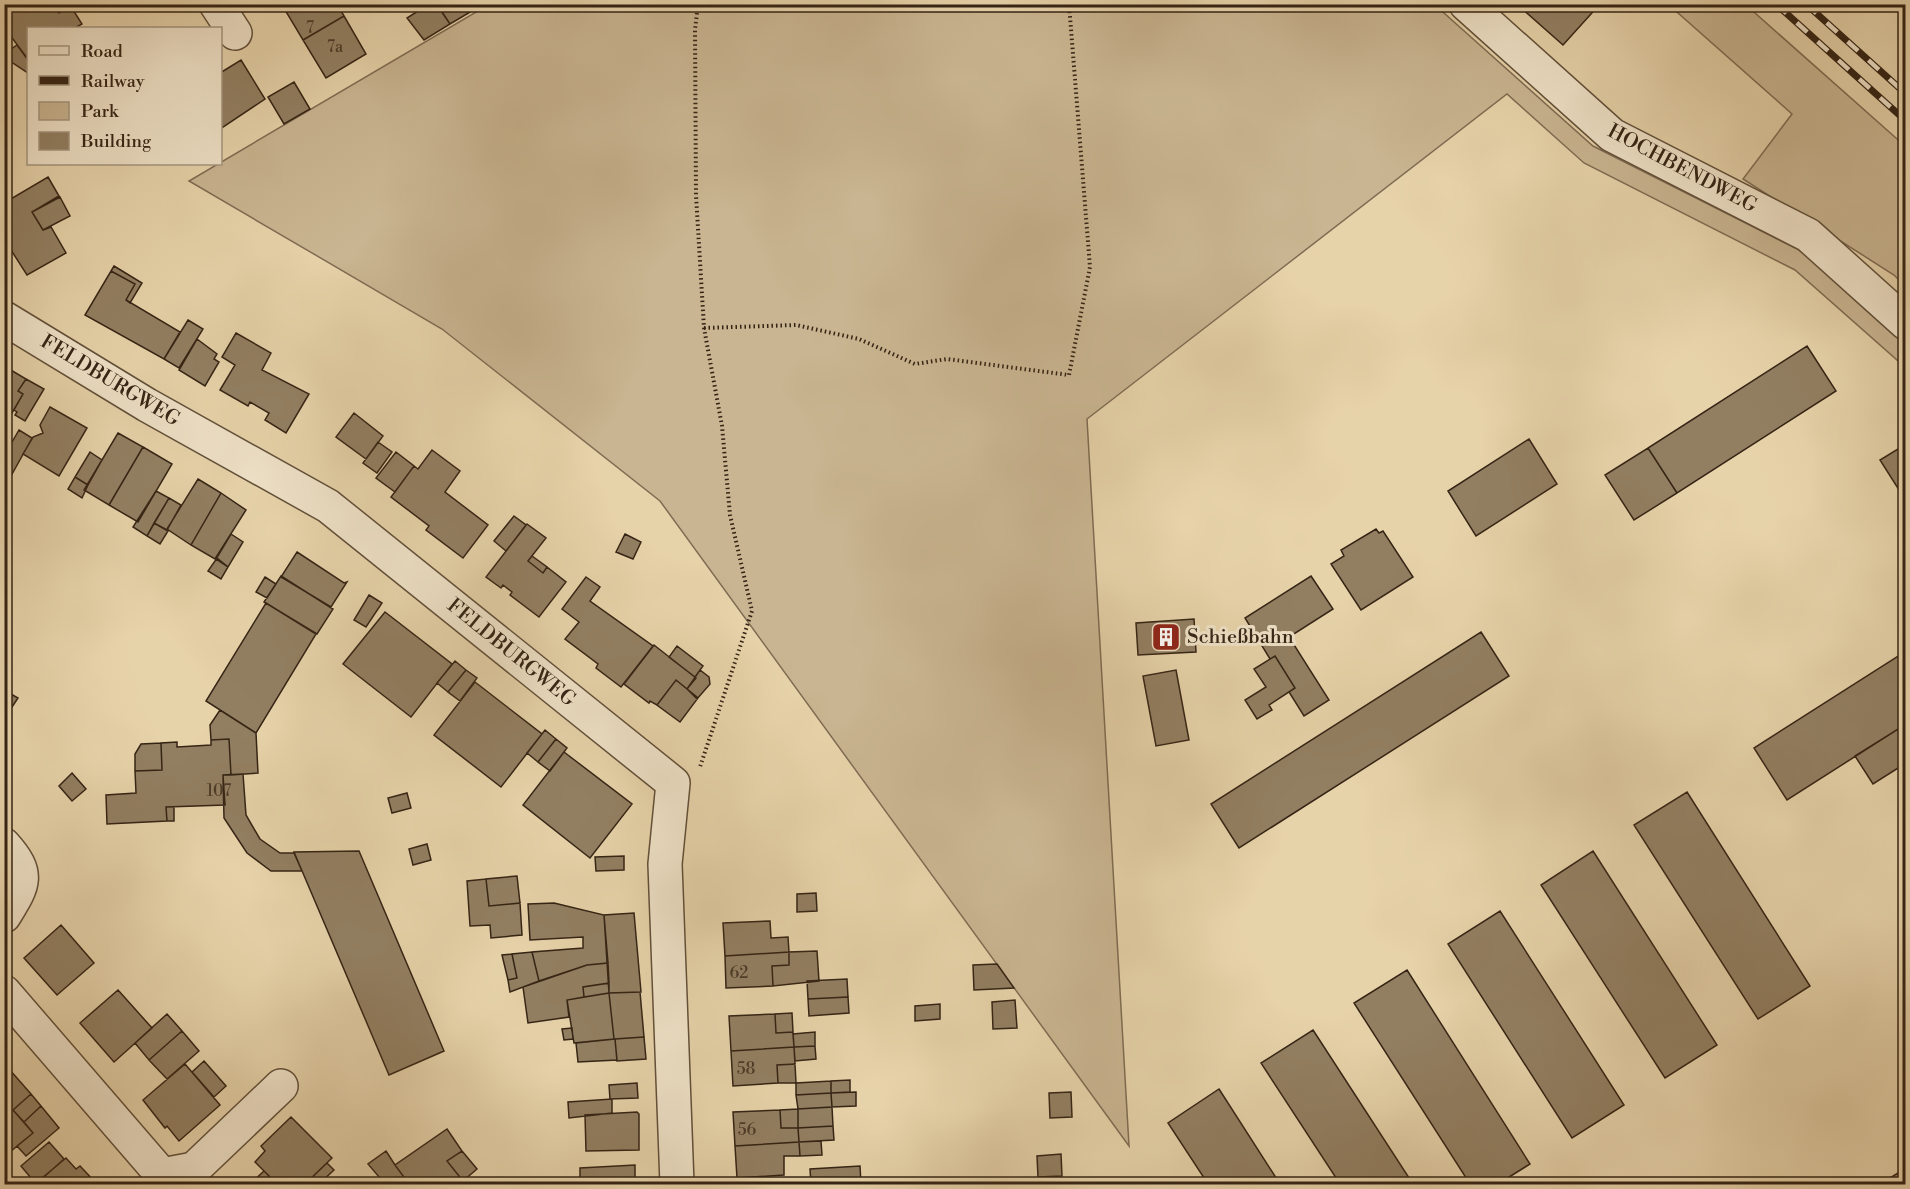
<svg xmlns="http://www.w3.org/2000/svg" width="1910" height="1189" font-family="'Libre Bodoni',serif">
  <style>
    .green { fill: #c9b591; stroke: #7f6c53; stroke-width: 1.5 }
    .building { fill: #927f62; stroke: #352415; stroke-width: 1.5 }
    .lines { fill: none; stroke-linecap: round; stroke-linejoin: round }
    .street-casing { stroke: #62503a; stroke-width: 36 }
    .path { stroke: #352415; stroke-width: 4; stroke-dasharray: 1.5 3; stroke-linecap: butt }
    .street { stroke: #efe2c8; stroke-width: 33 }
    .rail-casing { stroke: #352415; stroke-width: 7 }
    .rail { stroke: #efe2c8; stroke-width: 4.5; stroke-dasharray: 14; stroke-linecap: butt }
    .labels { text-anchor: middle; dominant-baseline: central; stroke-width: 6; stroke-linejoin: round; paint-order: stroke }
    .number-label { font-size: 16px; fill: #4c3b28 }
    .street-label { font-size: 20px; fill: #352415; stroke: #efe2c8 }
    .poi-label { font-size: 20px; fill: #352415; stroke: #efe2c8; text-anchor: start }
  </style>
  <rect width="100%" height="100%" fill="#e7d3aa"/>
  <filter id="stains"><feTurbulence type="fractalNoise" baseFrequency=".00333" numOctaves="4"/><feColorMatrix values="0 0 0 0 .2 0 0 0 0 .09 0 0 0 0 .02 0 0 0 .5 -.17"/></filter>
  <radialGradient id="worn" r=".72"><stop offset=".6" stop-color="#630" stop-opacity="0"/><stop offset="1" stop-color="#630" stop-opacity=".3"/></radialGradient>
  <!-- green -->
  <path class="green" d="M488,5H1435L1593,146L1809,255L1905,342V367L1795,270L1584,163L1507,94L1087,419L1129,1146L660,501L442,329L189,181Z
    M1669,5H1746L1905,146V286L1894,275L1743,179L1792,114Z"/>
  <!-- building -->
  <path class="building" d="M4,4H53L59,13L70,5L82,24L75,28H28L27,58L4,27Z
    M337,4L344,16L303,40L282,5Z
    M429,4H437L450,24L424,40L407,18Z
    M453,4H482V5L450,24L441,11Z
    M1522,4H1600L1563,45L1520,7Z
    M344,16L366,54L326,78L303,40Z
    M17,45L28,60V73L4,57V54Z
    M241,60L265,99L220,129V73Z
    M294,82L310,109L284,124L268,97Z
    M48,177L59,196L32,212L43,230L51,227L66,253L27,275L4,239V203Z
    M60,197L70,216L43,230L32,212Z
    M114,266L142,283L130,303L126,300L135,284L111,271Z
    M111,271L135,284L126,300L180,332L164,359L85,315Z
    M188,320L203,329L179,368L164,359Z
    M236,333L271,353L262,370L309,394L286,433L265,420L269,413L250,402L248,406L220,390L235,365L222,357Z
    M197,339L217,354L214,359L219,362L205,386L179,370Z
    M1807,346L1836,391L1677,493L1648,448Z
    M4,366L26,379L18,391L23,394L12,413L4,409Z
    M26,379L44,389L25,421L15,415L17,412L14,410L23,394L18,391Z
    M50,407L87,428L59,476L23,454L33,437L43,433L40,425Z
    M354,413L383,436L366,459L336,437Z
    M19,430L32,438L11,476L4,472V456Z
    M118,433L143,447L109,505L84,490Z
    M1529,439L1557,484L1476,536L1448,491Z
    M378,442L392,452L377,473L363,463Z
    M1906,444V501L1880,460Z
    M143,447L172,464L138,522L109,505Z
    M1648,448L1677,493L1634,520L1605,475Z
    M432,450L460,471L445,492L488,525L463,558L426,530L429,526L391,497L414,466L418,469Z
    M90,452L102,460L88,485L75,477Z
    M396,452L414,466L395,492L376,478Z
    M75,477L88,485L82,498L68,489Z
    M198,479L221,493L191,545L167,529Z
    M156,491L169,498L147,536L133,527Z
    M221,493L246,510L215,559L191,545Z
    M169,498L181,505L167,530L154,523Z
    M514,516L526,525L506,551L494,541Z
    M154,523L168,531L160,544L147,536Z
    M527,524L546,538L528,561L543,573L547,567L566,582L539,617L510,595L512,592L503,585L501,588L486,577Z
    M1376,529L1379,533L1383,531L1413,577L1361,610L1331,564L1344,556L1341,550Z
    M231,534L243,542L228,567L216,559Z
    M625,534L641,542L633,559L616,552Z
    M297,552L344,583L347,582L331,607L281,577Z
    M532,556L547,567L543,573L528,561Z
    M217,558L228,567L221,579L208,571Z
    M281,576L333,609L317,634L264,602Z
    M1311,576L1333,609L1289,637L1329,700L1304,716L1289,692L1295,688L1275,656L1270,659L1245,618Z
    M265,577L276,584L267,598L256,592Z
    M586,577L600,587L590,601L653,646L621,687L596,668L598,664L565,639L579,622L562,609Z
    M369,595L382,603L366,627L354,620Z
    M266,603L316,634L256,733L206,701Z
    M385,612L452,664L411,717L343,664Z
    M1194,619L1196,652L1138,655L1136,623Z
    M1481,632L1509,676L1239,848L1211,804Z
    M654,645L696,678L687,689L676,680L657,705L650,701L649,703L624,684Z
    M677,646L703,666L695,677L669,657Z
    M1906,651V724L1787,800L1754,748Z
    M1275,656L1295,688L1269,705L1272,710L1257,719L1245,700L1266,687L1254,669Z
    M455,661L466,670L448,692L437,683Z
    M466,670L477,678L460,701L448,692Z
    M700,670L709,677L710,684L697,699L687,689Z
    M1176,670L1189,740L1156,746L1143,676Z
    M676,680L698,698L680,722L657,705Z
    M475,682L542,734L501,787L434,735Z
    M4,690L18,698L10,710L4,707Z
    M220,710L256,733L258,773L231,775L229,739L211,740L210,725Z
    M1906,724V763L1873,784L1855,756Z
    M545,730L556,739L538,762L527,753Z
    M229,739L231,775H223L225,805L166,807L167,821L107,824L106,795L136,793L135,771L162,770L161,743L177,742V747L211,745V740Z
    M556,739L567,748L550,771L538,762Z
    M161,743L162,770L135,771V754L141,744Z
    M564,752L632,804L590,858L523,805Z
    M72,773L86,789L72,801L59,786Z
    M243,774L246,815L260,839L280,853H294L302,871H271L247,853L224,818L223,775Z
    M1687,792L1810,986L1758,1019L1634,825Z
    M407,793L411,808L392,813L388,798Z
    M166,807H174V821H167Z
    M427,844L431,860L413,865L409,849Z
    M359,851L444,1051L389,1075L294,852Z
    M1593,851L1717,1045L1665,1078L1541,885Z
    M624,856V870L596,871L595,857Z
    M517,876L520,903L489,906L486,879Z
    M486,879L489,906L520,903L522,935L491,938L490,925L470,926L467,881Z
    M816,893L817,911L797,912V894Z
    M554,903L604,915L608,963L587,965L539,981L532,952L583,948V937L530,940L528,904Z
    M1500,911L1624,1105L1572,1138L1448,944Z
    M634,913L641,992L609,993L604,915Z
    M770,921L771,938L788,937L789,952L725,956L723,923Z
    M61,925L94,963L57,995L24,958Z
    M817,951L819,981L773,986L772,966L789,965V952Z
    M532,952L539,981L510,992L508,980L517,978L512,954Z
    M789,952V965L772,966L773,986L726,988L725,956Z
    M512,954L517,978L508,980L502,955Z
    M608,963L609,983L583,987L584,997L567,1000L569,1017L528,1023L523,987L587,965Z
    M997,964L1014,988L974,990L973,965Z
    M1407,970L1530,1164L1498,1184H1470L1354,1003Z
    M847,979L848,997L808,999L807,981Z
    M609,983V993L584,997L583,987Z
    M118,990L152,1028L114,1062L80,1023Z
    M640,992L644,1037L614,1039L609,993Z
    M609,993L614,1039L574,1043L567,1000Z
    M848,997L849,1013L809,1016L808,999Z
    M1015,1000L1017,1028L993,1029L992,1002Z
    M940,1004V1019L915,1021V1006Z
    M792,1013L793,1032L776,1033L775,1014Z
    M167,1014L182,1031L149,1060L135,1043Z
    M775,1014L776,1033L793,1032L794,1047L731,1051L729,1016Z
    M572,1028L573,1039L564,1040L562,1029Z
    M1313,1030L1413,1184H1340L1261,1063Z
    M182,1031L199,1051L167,1079L149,1060Z
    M815,1032V1046L794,1047L793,1034Z
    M644,1037L646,1059L617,1061L615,1039Z
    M615,1039L617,1060L578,1062L576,1043Z
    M815,1046L816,1059L795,1061L794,1047Z
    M794,1047L795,1064L777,1065L778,1083L733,1086L731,1051Z
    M204,1061L226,1086L214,1097L192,1072Z
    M185,1064L220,1105L179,1141L167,1126L165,1128L143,1100Z
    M795,1064L796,1083H778L777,1065Z
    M9,1069L31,1094L13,1110L33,1133L4,1157V1072Z
    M850,1080V1092L831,1093V1081Z
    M831,1081V1093L796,1095V1083Z
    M637,1083L638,1098L610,1099L609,1085Z
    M1219,1089L1280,1184H1208L1168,1123Z
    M856,1092V1106L832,1107L831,1093Z
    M1071,1092L1072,1117L1050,1118L1049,1093Z
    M831,1093L832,1107L798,1109L796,1095Z
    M31,1094L41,1106L24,1122L13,1110Z
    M612,1099V1113L569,1118L568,1102Z
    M41,1106L59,1128L26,1156L17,1146L33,1133L24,1122Z
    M832,1107L833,1126L798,1128V1109Z
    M798,1109V1128H781L780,1110Z
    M780,1110L781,1128H798L799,1142L735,1146L733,1112Z
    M637,1112L639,1114V1150L586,1151L585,1115Z
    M291,1117L332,1158L305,1184H277L255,1162L265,1151L261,1146Z
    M833,1126L834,1140L799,1142L798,1128Z
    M447,1129L462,1151L447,1161L463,1181L457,1184H409L395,1165Z
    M821,1141L822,1155L800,1156L799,1142Z
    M49,1142L64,1159L36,1184L21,1166Z
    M799,1142L800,1156H784V1175L737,1178L735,1146Z
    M386,1151L395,1165L409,1184H385L368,1164Z
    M462,1151L477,1169L463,1181L447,1161Z
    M1061,1154L1062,1176L1038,1177L1037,1156Z
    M66,1158L76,1169L80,1166L94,1181L90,1184H35Z
    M327,1163L334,1170L319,1184H305Z
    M635,1165V1179L580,1183V1168Z
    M860,1166L861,1184H811L810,1169Z
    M1906,1168V1184H1880Z
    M264,1171L277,1184H250Z
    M635,1179L636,1184H592V1182Z"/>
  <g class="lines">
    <!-- street casing -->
    <g class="street-casing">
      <path id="street" d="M216,4L235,33
        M1466,4L1612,135L1808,235L1906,323
        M4,318L147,405L328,506L673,783L665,864L677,1184
        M4,845C31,875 23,885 4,916
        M4,992L162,1175L158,1184
        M162,1175L194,1169L281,1086"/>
    </g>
    <!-- path -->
    <path class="path" d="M698,4L695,30L696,195L704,328L722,426L730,515L752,611L700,767
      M704,328L796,325L859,339L915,364L947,359L1069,375L1090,267L1069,4"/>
    <!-- street -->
    <use href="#street" class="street"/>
    <!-- rail casing -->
    <g class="rail-casing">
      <path id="rail" d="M1776,4L1906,121
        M1806,4L1906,94"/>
    </g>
    <!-- rail -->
    <use href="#rail" class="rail"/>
  </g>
  <!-- icons -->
  <defs>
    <g id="building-square" transform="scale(1.5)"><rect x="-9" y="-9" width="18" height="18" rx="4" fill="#8f2418" stroke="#efe2c8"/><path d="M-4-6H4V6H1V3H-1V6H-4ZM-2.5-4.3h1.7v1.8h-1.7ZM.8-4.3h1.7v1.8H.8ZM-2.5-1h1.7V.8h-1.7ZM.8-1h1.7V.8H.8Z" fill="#fff"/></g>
  </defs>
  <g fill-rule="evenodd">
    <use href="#building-square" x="1166" y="637"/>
  </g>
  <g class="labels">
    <!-- number labels -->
    <g class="number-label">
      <text x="310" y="28">7</text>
      <text x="335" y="47">7a</text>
      <text x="219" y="791">107</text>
      <text x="739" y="973">62</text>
      <text x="746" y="1069">58</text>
      <text x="747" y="1130">56</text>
    </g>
    <!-- street labels -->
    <g class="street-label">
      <text transform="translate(1682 169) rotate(28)">HOCHBENDWEG</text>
      <text transform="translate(110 381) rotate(31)">FELDBURGWEG</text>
      <text transform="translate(511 653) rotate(39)">FELDBURGWEG</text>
    </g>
    <!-- poi labels -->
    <g class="poi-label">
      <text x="1187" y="637">Schießbahn</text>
    </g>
  </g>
  <!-- margin -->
  <rect width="1910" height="1189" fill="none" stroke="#e7d3aa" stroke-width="24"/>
  <rect x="6" y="6" width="1898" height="1177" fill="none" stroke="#352415" stroke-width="3"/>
  <rect x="12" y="12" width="1886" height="1165" fill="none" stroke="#352415" stroke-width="1.5"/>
  <!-- legend -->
  <rect x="27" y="27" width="195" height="138" fill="#efe2c8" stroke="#a59680" stroke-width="1.5"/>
  <rect x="39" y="46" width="30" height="9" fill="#efe2c8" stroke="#a59680" stroke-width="1.5"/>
  <text x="81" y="57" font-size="18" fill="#352415">Road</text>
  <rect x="39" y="76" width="30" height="9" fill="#352415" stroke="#a59680" stroke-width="1.5"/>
  <text x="81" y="87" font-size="18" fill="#352415">Railway</text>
  <rect x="39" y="102" width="30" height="18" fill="#c9b591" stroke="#a59680" stroke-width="1.5"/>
  <text x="81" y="117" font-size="18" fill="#352415">Park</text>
  <rect x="39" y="132" width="30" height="18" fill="#927f62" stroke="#a59680" stroke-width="1.5"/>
  <text x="81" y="147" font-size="18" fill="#352415">Building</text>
  <rect width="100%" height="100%" filter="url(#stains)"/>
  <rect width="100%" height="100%" fill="url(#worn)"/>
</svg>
